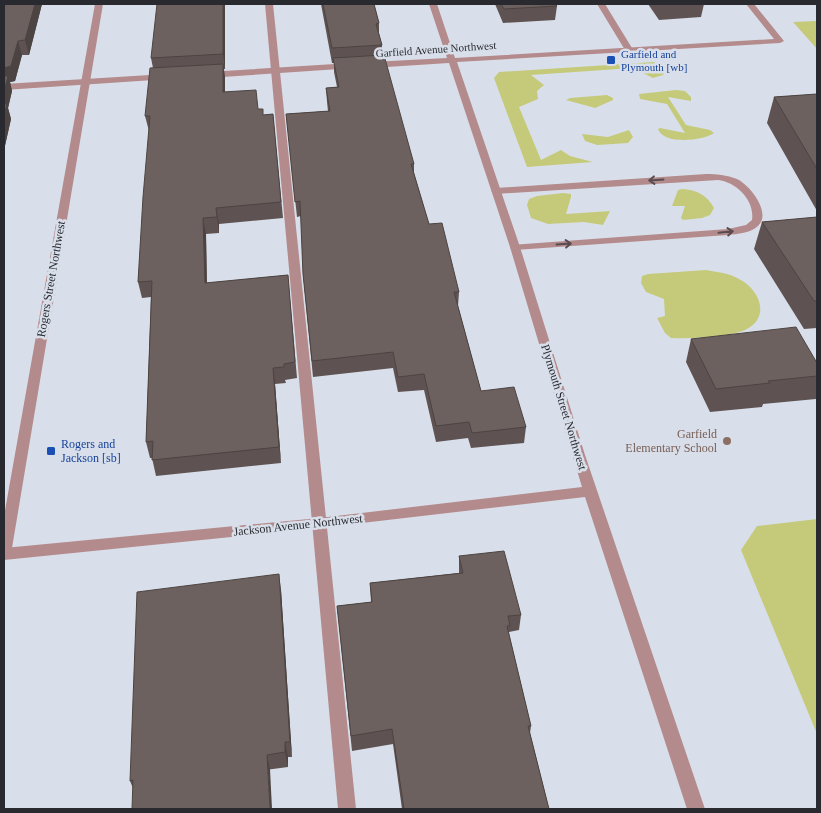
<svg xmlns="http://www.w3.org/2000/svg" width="821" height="813" font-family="Georgia,serif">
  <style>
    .green { fill: #c5ca7a }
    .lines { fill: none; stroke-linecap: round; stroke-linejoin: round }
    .service { fill: #b48b8c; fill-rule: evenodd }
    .minor { fill: #b48b8c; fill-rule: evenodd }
    .tertiary { fill: #b48b8c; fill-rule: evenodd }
    .wall { fill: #5e5352 }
    .shaded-wall { fill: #4c4442 }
    .building { fill: #6d615f; stroke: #4c4442 }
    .oneway { stroke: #594c50 }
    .transit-dot { fill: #1a4fb4; stroke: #d9dfea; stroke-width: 2 }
    .education-dot { fill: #8d6e63; stroke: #d9dfea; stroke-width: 2 }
    .labels { text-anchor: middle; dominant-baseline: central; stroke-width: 5; stroke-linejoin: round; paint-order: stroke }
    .far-street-label { font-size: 11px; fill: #282a2f; stroke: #d9dfea }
    .far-transit-label { font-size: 11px; fill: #164399; stroke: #d9dfea; text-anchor: start }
    .street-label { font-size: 12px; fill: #282a2f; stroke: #d9dfea }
    .education-label { font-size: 12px; fill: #785e54; stroke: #d9dfea; text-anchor: end }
    .transit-label { font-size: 12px; fill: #164399; stroke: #d9dfea; text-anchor: start }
  </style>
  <rect width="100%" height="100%" fill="#d9dfea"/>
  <!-- green -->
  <path class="green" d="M817,21V49L793,22Z
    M654,62L665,71L663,75L653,78L633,68L531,75L544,85L537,91L538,99L519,107L541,160L561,150L570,156L593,162L527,167L494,78L499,72Z
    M676,90L685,91L691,97V101L668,97L686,125L710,130L714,133C703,141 663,145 658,129L660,128L685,133L667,104L640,99L639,94Z
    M607,95L613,98V100L595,108L566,100L570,98Z
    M629,130L633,137L628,143L597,145L585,141L582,134L608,137Z
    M682,189C697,190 707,195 714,208L710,215L702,218L683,220L681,218L685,206H672L678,190Z
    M563,193L571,194V197L566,214L610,211L603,225L584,222L548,224L531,218L527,205L529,199L537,196Z
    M706,270C717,272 729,273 739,279C759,289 771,316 747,329C733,337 687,339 671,338L665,333L657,318L665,316L664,299L646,292L641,283L642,276L648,274Z
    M817,519V734L741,550L757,526Z"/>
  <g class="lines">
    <!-- service -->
    <path class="service" d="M265,4H273L356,809H338Z
      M597,4H605L632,48L631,50H625Z
      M706,174C716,174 727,175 737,179C750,185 772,213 758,226C751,233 737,234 728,235L515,250L511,249L510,247L511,245L728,229L746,225L752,220C755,200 736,182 718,180L496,194L491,191L496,188Z"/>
    <!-- minor -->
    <path class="minor" d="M429,4H437L455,58L774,39L746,4H754L784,41L780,43L457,62L520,247L585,455L705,809H687L585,497L319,528L4,560V548L319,518L582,487L510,247L449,63L371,68L367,65L371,62L447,58Z
      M351,63L355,66L354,68L208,78L204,75L208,72Z
      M166,74L170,77L169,79L4,90V84Z"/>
    <!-- tertiary -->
    <path class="tertiary" d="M95,4H103L11,554L9,558L4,560V516Z"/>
  </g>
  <!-- wall -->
  <path class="wall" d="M4,4H42L29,55H22L15,81L10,82L12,91L8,108L11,119L4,150Z
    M225,4V69H224L225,78V92L258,109L263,115L273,114L283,218L219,224V233L206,234L207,283L288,275L297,378L285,380L286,383L275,384L281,463L156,476L152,458H150L146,442L151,297L142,298L138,282L149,131L145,116L153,68L151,58Z
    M321,4H374L379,23V34L382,45V55L414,164V173L429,224L459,292L458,306L481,391L526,427L524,443L471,448L468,438L436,442L424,390L398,392L393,368L313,377L303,274L301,216L297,217L286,114L328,111L327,102L326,88L337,87L334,72V63H332Z
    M495,4H555L557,6L555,20L503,23Z
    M648,4H704L701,17L659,20Z
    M817,94V211L767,123L774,97Z
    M817,217V328L804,329L754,249L762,222Z
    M691,339L817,363V395L816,399L763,404L762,407L710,412L686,362Z
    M459,556L521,615L519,630L509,632V634L531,726L530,733L549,809H402L393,744L352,751L337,606L371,602L370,583L459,573Z
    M281,590L292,757H288V767L133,788L130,781Z"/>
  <!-- shaded-wall -->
  <path class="shaded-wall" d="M35,4H42L29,55L25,40Z
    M223,4H225V69L223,54Z
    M18,41L22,55L15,81L10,82L12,91L8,108L11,119L4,150V68Z
    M223,64L225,78V107L223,92Z
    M216,208L219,224V233L217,217Z
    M203,218L206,234L207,299L205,283Z
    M273,368L275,384L281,463L279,447Z
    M279,574L281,590L292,757L290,742Z
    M285,742L288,757V767L285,752Z
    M267,755L270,769L272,809H270Z"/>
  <!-- building -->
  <path class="building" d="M4,4H35L25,40L18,41L11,66L4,68Z
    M157,4H223V54L151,58Z
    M323,4H374L379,23L376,24L382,45L332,48Z
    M501,4H555L557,6L504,9Z
    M384,55L414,164H411L429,224L442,223L459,292H454L481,391L514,387L526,427L472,433L469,422L436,426L424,374L398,377L393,352L312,361L303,274L300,201L295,202L286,114L330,111L326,88L339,87L333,58Z
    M223,64V92L256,90L258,109H263V115L273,114L281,202L216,208L217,217L203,218L205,283L288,275L295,362L284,364V367L273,368L279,447L152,460L153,441L146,442L152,281L138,282L143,197L150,116H145L150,68Z
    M4,76H8L4,92Z
    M817,94V169L774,97Z
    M4,104H7L4,116Z
    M817,217V301H814L762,222Z
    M796,327L817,363V376L768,381L770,383L716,389L691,339Z
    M504,551L521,615L508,616L510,626H507L531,726H528L549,809H404L392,729L351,736L337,606L372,602L370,583L463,573L459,556Z
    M279,574L290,742H285V752L267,755L270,809H132L133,780L130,781L137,592Z"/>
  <!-- one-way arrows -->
  <defs><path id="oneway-shaft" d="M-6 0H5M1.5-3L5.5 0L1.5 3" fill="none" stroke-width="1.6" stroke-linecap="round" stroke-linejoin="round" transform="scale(1.25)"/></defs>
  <g class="oneway">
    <use href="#oneway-shaft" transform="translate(656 180) rotate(176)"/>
    <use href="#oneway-shaft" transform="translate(726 232) rotate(-6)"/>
    <use href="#oneway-shaft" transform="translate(564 244) rotate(-4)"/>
  </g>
  <!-- markers -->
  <g class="transit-dot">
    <rect x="606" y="55" width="10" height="10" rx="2.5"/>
    <rect x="46" y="446" width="10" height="10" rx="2.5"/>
  </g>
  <circle class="education-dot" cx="727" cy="441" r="5"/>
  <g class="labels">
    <!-- far-street labels -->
    <g class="far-street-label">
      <text transform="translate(436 49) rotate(-4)">Garfield Avenue Northwest</text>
    </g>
    <!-- far-transit labels -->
    <g class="far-transit-label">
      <text x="621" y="54">Garfield and<tspan x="621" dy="13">Plymouth [wb]</tspan></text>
    </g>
    <!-- street labels -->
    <g class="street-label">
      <text transform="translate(51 279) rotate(-80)">Rogers Street Northwest</text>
      <text transform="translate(564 407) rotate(73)">Plymouth Street Northwest</text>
      <text transform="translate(298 525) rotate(-6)">Jackson Avenue Northwest</text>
    </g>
    <!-- education labels -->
    <g class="education-label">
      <text x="717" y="434">Garfield<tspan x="717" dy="14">Elementary School</tspan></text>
    </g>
    <!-- transit labels -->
    <g class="transit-label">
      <text x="61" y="444">Rogers and<tspan x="61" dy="14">Jackson [sb]</tspan></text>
    </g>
  </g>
  <!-- border -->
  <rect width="821" height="813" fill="none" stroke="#282a2f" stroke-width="10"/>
</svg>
